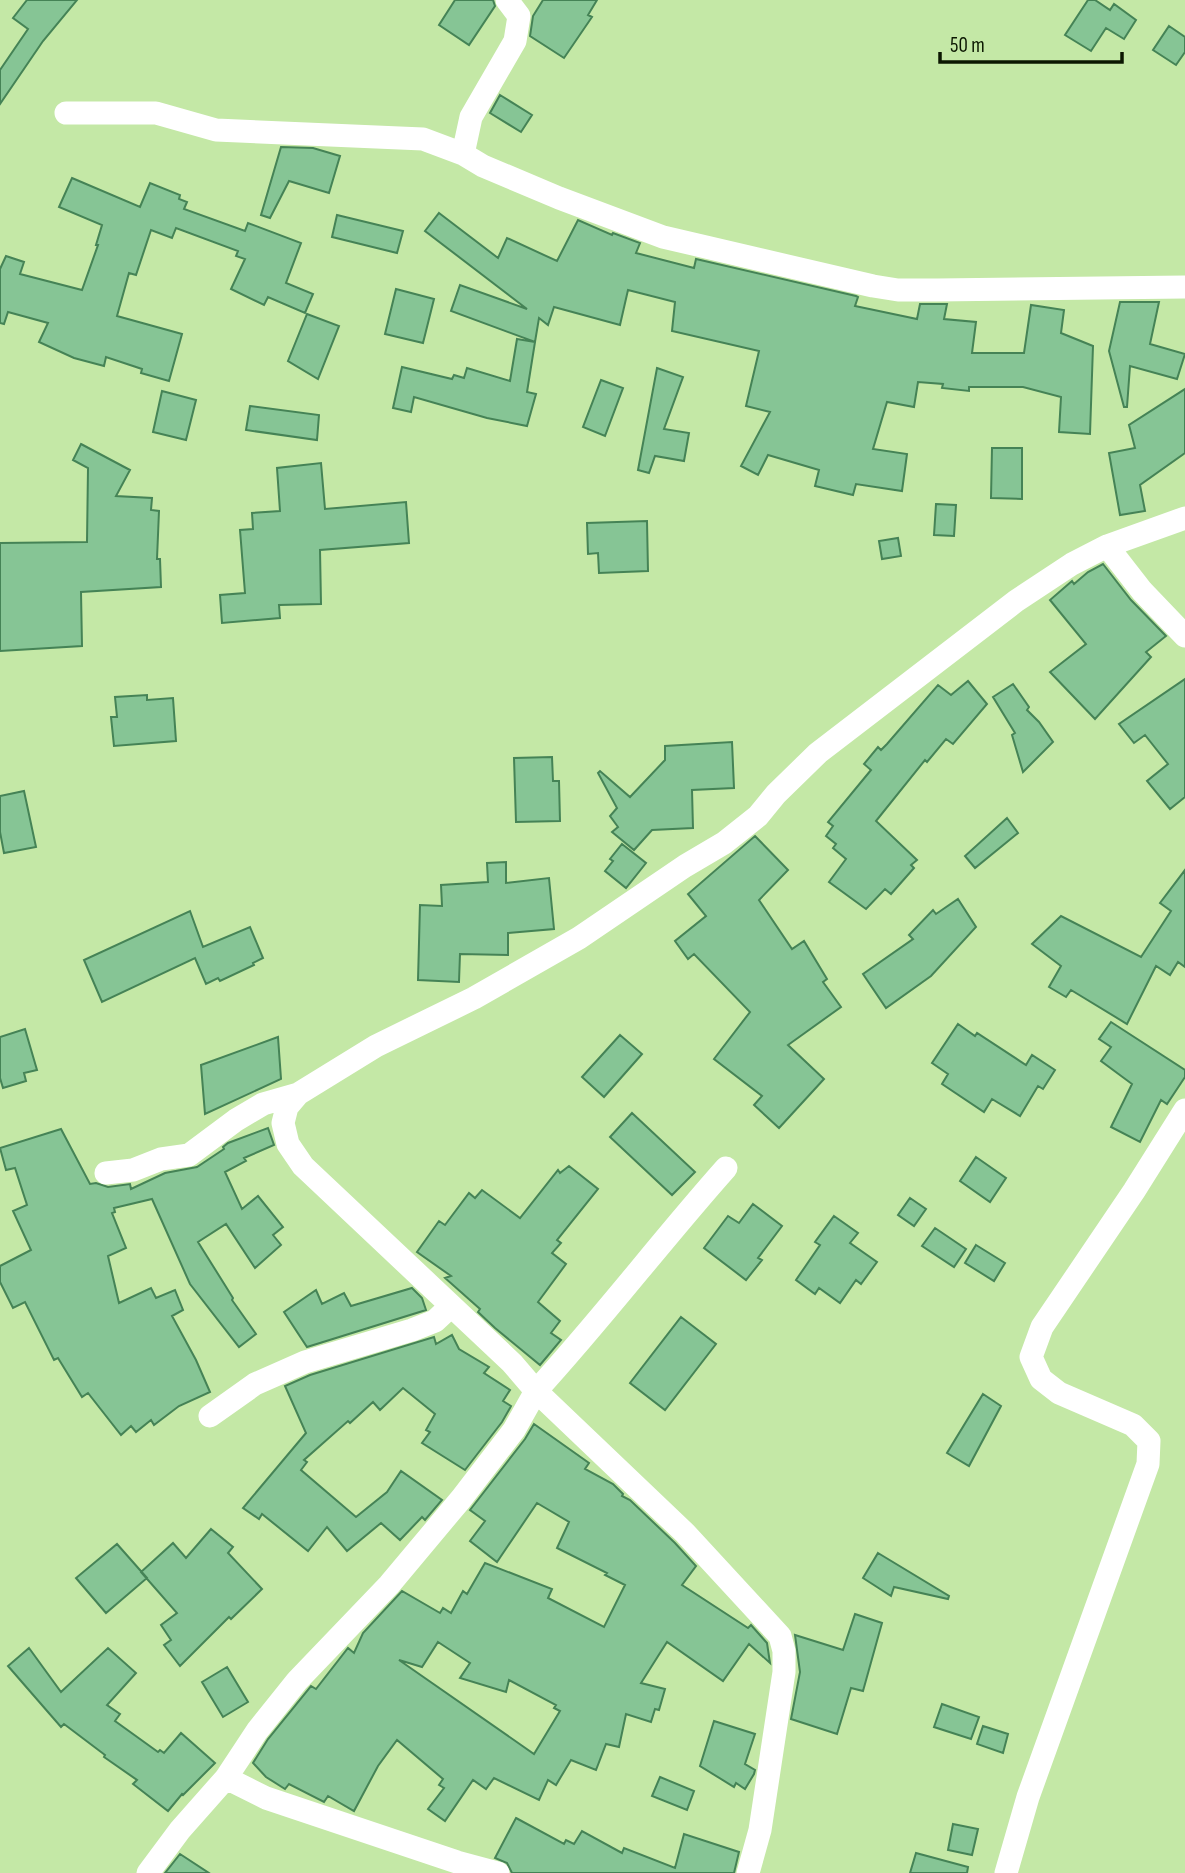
<svg xmlns="http://www.w3.org/2000/svg" width="1185" height="1873" font-family="'Sofia Sans Condensed',sans-serif">
  <style>
    .building { fill: #86c595; stroke: #458356; stroke-width: 2; fill-rule: evenodd }
    .lines { fill: none; stroke-linecap: round; stroke-linejoin: round }
    .minor { stroke: #fff; stroke-width: 23 }
  </style>
  <rect width="100%" height="100%" fill="#c4e8a6"/>
  <!-- building -->
  <path class="building" d="M27,0H77L43,41L0,104V70L28,29L13,18Z
    M455,0H493L495,6L469,45L439,25Z
    M543,0H597L588,15L592,17L564,58L530,36L533,16Z
    M1088,0H1095L1110,10L1114,4L1136,20L1124,39L1106,28L1091,51L1065,35Z
    M1169,26L1185,37V52L1176,65L1153,50Z
    M500,95L532,115L521,132L490,113Z
    M281,147L313,148L340,156L329,193L289,181L270,218L261,215Z
    M72,178L140,207L150,183L180,195L179,199L187,202L184,209L245,231L248,223L301,243L286,283L313,294L305,313L268,297L264,305L231,289L245,259L236,256L238,251L176,228L172,238L151,230L136,275L129,273L117,316L182,334L169,381L141,373L142,369L106,357L104,366L74,358L39,342L48,323L8,312L4,324L0,323V269L6,256L24,262L20,274L82,290L98,245H96L102,225L59,207Z
    M439,213L498,258L507,238L557,261L578,220L612,235L613,233L640,243L636,253L694,268L696,259L856,296L858,297L855,306L917,319L920,304H947L944,319L976,322L972,353H1024L1031,305L1064,310L1061,333L1093,346L1090,434L1059,432L1061,397L1023,387H969V391L942,388L943,384L918,382L914,407L887,402L873,449L907,454L902,491L856,484L853,495L815,486L819,470L768,455L758,475L741,466L770,412L746,406L759,351L672,331L675,302L628,290L620,325L554,307L548,325L539,318L535,342L451,311L460,285L527,309L425,231Z
    M337,215L403,231L397,253L332,237Z
    M396,289L434,299L423,343L385,334Z
    M1120,302H1159L1150,344L1185,354L1177,379L1130,366L1127,407H1124L1109,351Z
    M307,314L339,326L318,379L288,361Z
    M517,339L535,342L527,392L536,394L527,426L487,418L414,397L411,412L393,408L402,367L452,379L454,375L464,378L467,368L510,381Z
    M657,368L683,377L664,429L689,433L684,461L655,456L649,473L638,470Z
    M601,380L623,388L605,436L583,427Z
    M1185,389V453L1140,485L1145,511L1120,515L1109,453L1135,448L1129,425Z
    M162,391L196,400L186,440L153,432Z
    M250,406L319,415L317,440L246,430Z
    M81,444L130,470L116,496L152,498L151,510L159,511L157,559H160L161,587L81,592L82,646L0,651V543L87,542L88,468L73,460Z
    M992,448H1022V499L991,498Z
    M321,463L325,509L406,502L409,543L320,550L321,604L279,605L280,618L222,623L220,595L245,593L240,530L253,529L252,513L280,511L277,468Z
    M936,504L956,505L954,536L934,535Z
    M647,521L648,571L599,573L598,553L588,554L587,523Z
    M898,538L901,556L882,559L879,541Z
    M1103,564L1131,600L1166,636L1146,652L1151,657L1095,719L1050,672L1086,644L1050,600L1072,581L1074,584L1088,572Z
    M1185,679V797L1170,809L1147,781L1168,764L1145,735L1134,743L1119,724Z
    M968,681L987,704L953,744L946,739L927,762L925,760L876,821L917,860L911,865L914,868L891,894L885,889L866,909L829,882L846,859L833,848L836,844L826,836L833,826L828,822L871,770L864,764L878,747L881,750L887,744L938,685L951,695Z
    M1013,684L1029,707L1027,710L1039,722L1053,742L1023,772L1012,735L1015,733L993,697Z
    M147,695V700L173,698L176,741L114,746L111,717H117L115,697Z
    M732,742L734,788L692,790L693,828L652,830L634,850L612,832L618,827L610,816L617,808L598,773L600,771L630,797L665,760V746Z
    M552,757L553,781H559L560,821L516,822L514,758Z
    M24,791L36,847L4,853L0,832V796Z
    M1007,818L1018,833L975,868L965,856Z
    M755,836L788,870L759,900L792,949L804,941L827,979L823,982L841,1007L788,1045L824,1079L779,1128L754,1105L762,1096L714,1059L750,1012L694,954L688,959L675,941L706,916L688,894Z
    M622,844L646,863L626,888L605,871L613,861L610,859Z
    M506,862V883L549,878L554,929L508,933V955L460,954L459,982L418,980L420,905L442,906L441,885L488,882L487,863Z
    M1185,870V967L1178,962L1170,975L1156,966L1127,1024L1071,990L1066,997L1049,987L1061,966L1032,944L1061,916L1141,957L1171,911L1160,903Z
    M958,899L976,927L931,976L886,1008L863,974L913,939L909,935L933,910L936,914Z
    M190,911L203,947L250,927L263,958L253,963L254,965L220,981L218,978L206,984L195,958L102,1002L84,960Z
    M1111,1022L1185,1070V1077L1167,1104L1161,1100L1140,1142L1111,1127L1132,1084L1101,1061L1111,1047L1099,1039Z
    M958,1024L975,1036L977,1033L1026,1065L1032,1055L1055,1070L1043,1089L1038,1086L1020,1116L992,1099L984,1112L942,1084L948,1074L932,1063Z
    M25,1029L37,1070L24,1073L26,1081L3,1088L0,1078V1037Z
    M620,1035L642,1054L604,1097L582,1077Z
    M278,1037L281,1079L205,1114L201,1065Z
    M632,1113L695,1172L672,1195L610,1137Z
    M268,1128L274,1145L244,1158L246,1161L225,1172L242,1209L258,1196L283,1227L273,1235L281,1245L255,1268L226,1224L198,1242L233,1298L232,1300L256,1334L239,1347L190,1284L152,1199L114,1208L115,1212L112,1213L126,1248L108,1256L119,1303L151,1288L156,1298L175,1290L183,1310L172,1316L196,1360L210,1392L179,1406L154,1425L151,1420L136,1432L131,1426L121,1435L88,1393L82,1397L58,1358L54,1360L25,1302L13,1308L0,1282V1266L31,1250L13,1211L27,1205L15,1168L6,1170L0,1148L61,1129L90,1184L96,1183L108,1187L130,1184L131,1189L165,1173L197,1167L224,1149L223,1147L228,1143Z
    M976,1157L1006,1178L990,1202L960,1181Z
    M569,1166L598,1189L557,1240L561,1243L552,1253L566,1264L538,1302L560,1321L551,1333L561,1340L540,1365L495,1328L478,1312L480,1309L445,1278L451,1276L417,1252L439,1221L445,1225L469,1193L475,1198L482,1190L520,1218L558,1170L560,1173Z
    M910,1198L926,1209L914,1226L898,1215Z
    M753,1204L782,1226L758,1258L762,1260L746,1280L704,1248L728,1216L739,1223Z
    M834,1216L858,1233L850,1243L877,1262L861,1284L856,1280L840,1303L819,1288L815,1294L796,1280L820,1245L815,1242Z
    M935,1228L966,1249L954,1267L922,1246Z
    M976,1245L1005,1263L994,1281L965,1263Z
    M412,1288L422,1298L426,1310L307,1347L284,1312L316,1290L322,1304L344,1293L351,1306Z
    M681,1317L716,1344L665,1410L630,1383Z
    M452,1335L459,1349L489,1367L484,1373L510,1390L503,1401L511,1406L510,1408L502,1422L465,1470L422,1443L430,1432L426,1430L435,1414L403,1388L380,1410L373,1402L350,1423L348,1421L304,1460L307,1462L301,1470L356,1517L387,1492L401,1471L442,1500L425,1520L422,1517L400,1540L381,1523L347,1551L327,1527L308,1551L262,1514L259,1519L243,1508L306,1433L285,1386L310,1375L434,1337L436,1344Z
    M983,1394L1001,1406L969,1466L947,1453Z
    M534,1424L589,1463L585,1469L613,1484L623,1494L622,1496L630,1500L675,1543L696,1566L682,1585L748,1628L751,1625L767,1643L770,1663L749,1644L723,1681L667,1642L641,1683L665,1689L659,1710L655,1709L651,1722L626,1714L619,1747L606,1744L596,1770L571,1760L556,1785L548,1780L539,1800L494,1778L486,1789L473,1780L445,1821L428,1809L444,1788L439,1785L443,1779L397,1740L378,1766L354,1811L328,1796L324,1802L289,1784L285,1789L266,1777L253,1763L268,1739L311,1686L316,1689L348,1648L354,1653L363,1633L402,1591L440,1613L443,1608L451,1613L463,1591L467,1594L485,1563L552,1589L548,1598L604,1627L625,1585L605,1575L607,1573L557,1548L569,1522L537,1503L497,1562L470,1541L485,1521L470,1510L525,1439ZM438,1642L470,1663L460,1678L506,1692L509,1680L556,1705L554,1708L560,1711L534,1754L399,1660L422,1667Z
    M211,1529L233,1547L228,1553L262,1589L231,1619L229,1617L180,1666L164,1645L171,1640L161,1625L177,1613L141,1572L173,1543L186,1558Z
    M117,1544L147,1578L106,1613L76,1578Z
    M878,1553L949,1596L948,1599L894,1587L891,1596L863,1578Z
    M855,1614L882,1623L863,1691L851,1688L837,1734L791,1719L800,1672L795,1635L843,1650Z
    M29,1648L61,1692L108,1648L136,1673L107,1705L120,1714L115,1721L158,1752L160,1750L164,1753L181,1733L215,1763L183,1795L182,1794L168,1811L133,1784L137,1780L104,1757L105,1755L64,1724L61,1727L8,1666Z
    M227,1667L248,1702L223,1717L202,1682Z
    M942,1704L979,1717L971,1739L934,1727Z
    M714,1721L755,1734L745,1764L755,1770L754,1774L745,1789L736,1783L734,1787L700,1766Z
    M983,1726L1008,1734L1003,1753L977,1744Z
    M660,1777L694,1791L687,1810L652,1796Z
    M516,1818L564,1844L566,1840L574,1844L582,1831L622,1853L624,1848L675,1868L684,1834L739,1852L734,1873H512L507,1863L495,1858Z
    M953,1824L978,1829L972,1855L948,1850Z
    M916,1853L968,1867L967,1873H910Z
    M180,1854L209,1873H165Z"/>
  <g class="lines">
    <!-- minor -->
    <path class="minor" d="M66,113H156L216,130L423,139L463,154L483,166L559,198L663,237L873,286L898,290H937L1185,287
      M463,154L471,117L515,41L519,16L507,0
      M1107,546L1142,591L1185,636
      M726,1168C661,1241 602,1319 536,1391L685,1533L780,1636L784,1651V1672L760,1830L748,1873
      M106,1173L133,1170L161,1159L189,1155L236,1120L263,1104L298,1094
      M210,1416L255,1384L305,1362L412,1330L435,1321L451,1306
      M226,1778L266,1798L457,1862L498,1873
      M148,1873L180,1830L226,1778L257,1731L297,1681L389,1585L461,1499L514,1430L536,1391L512,1363L303,1166L288,1144L283,1123L287,1107L298,1094L376,1046L474,998L579,938L685,866L724,843L758,816L776,794L818,753L1016,601L1072,564L1107,546L1185,518
      M1006,1873L1028,1797L1148,1464L1149,1441L1133,1425L1059,1393L1041,1379L1031,1357L1042,1327L1134,1191L1185,1110"/>
  </g>
  <!-- scale -->
  <path d="M940 52v10h182v-10" fill="none" stroke="#0b1701" stroke-width="3.5"/>
  <text x="950" y="52" font-size="21" fill="#0b1701" stroke="#c4e8a6" stroke-width="5" paint-order="stroke">50 m</text>
</svg>
